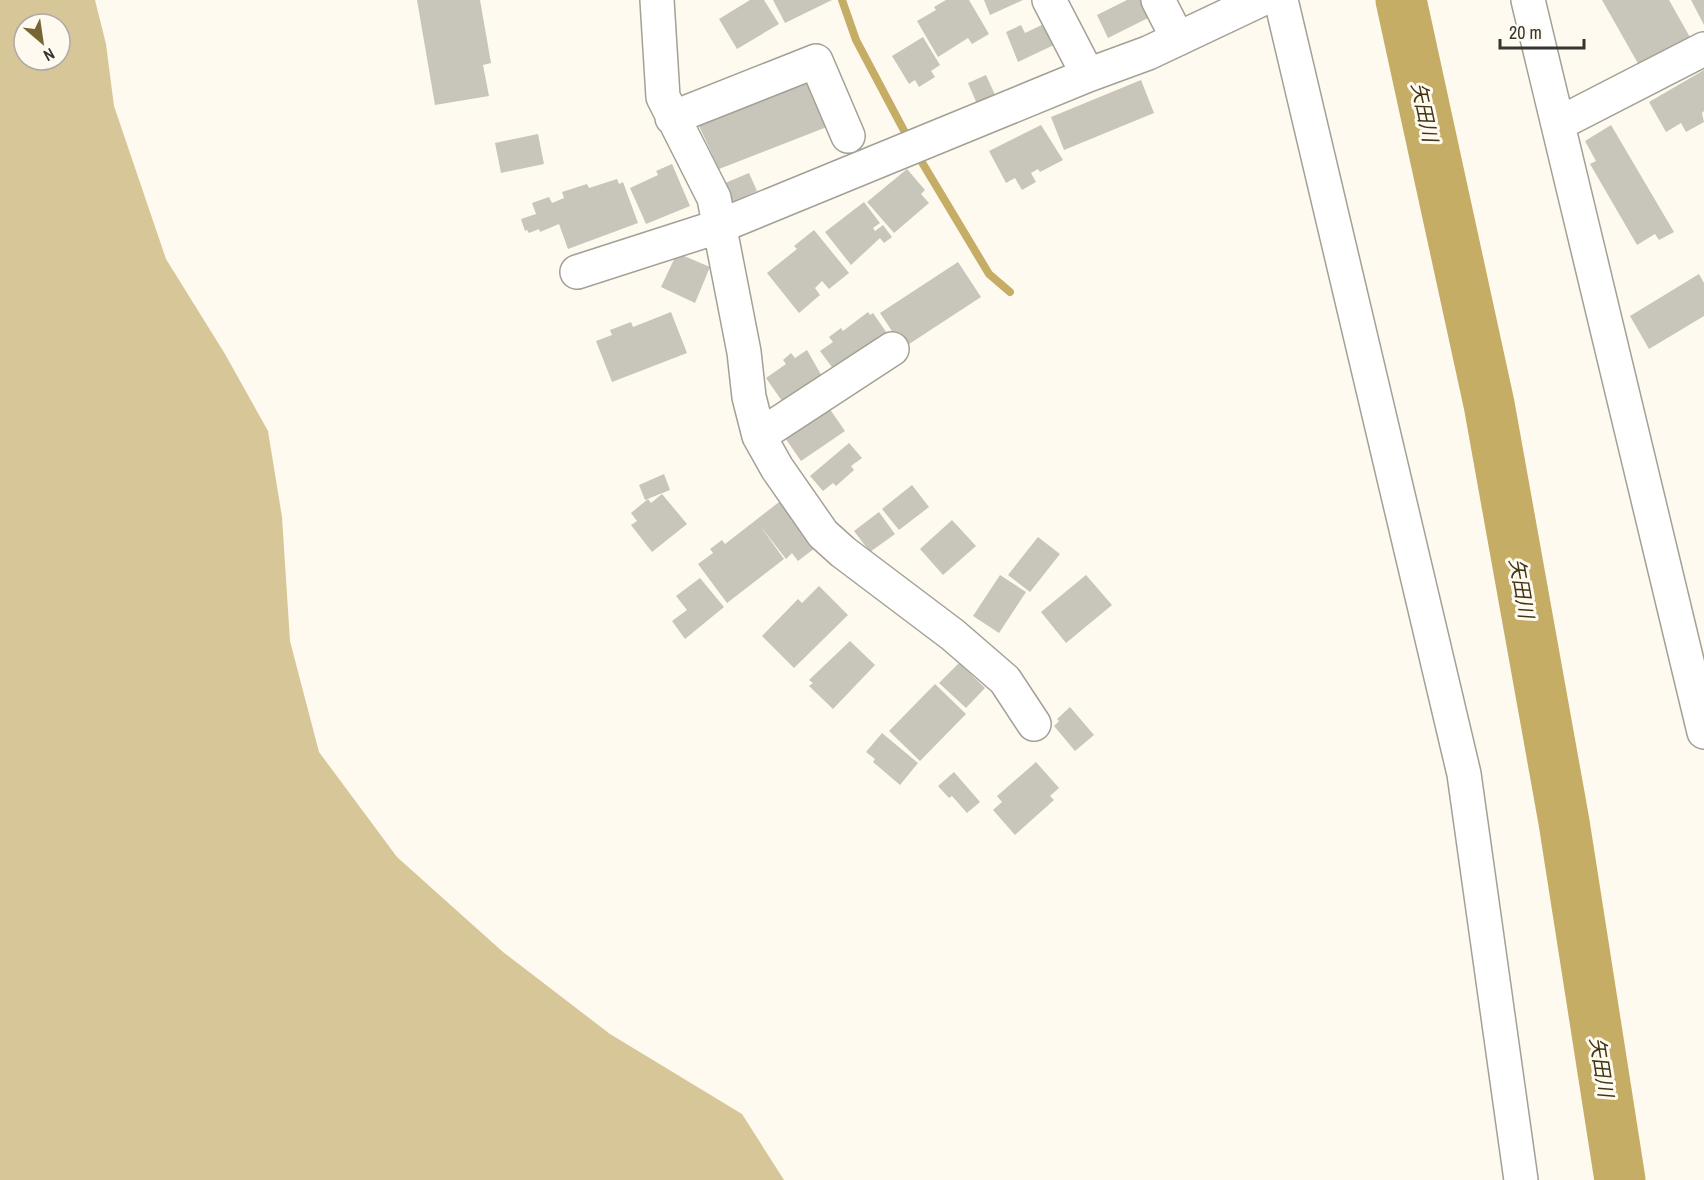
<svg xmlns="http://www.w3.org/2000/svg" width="1704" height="1180" font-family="'Archivo Narrow','Noto Sans JP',sans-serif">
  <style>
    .green { fill: #d7c798; fill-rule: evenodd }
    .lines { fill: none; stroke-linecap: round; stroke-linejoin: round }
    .stream { stroke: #c5ad66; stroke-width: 8 }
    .river { stroke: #c5ad66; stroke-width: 51 }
    .building { fill: #c8c5bb }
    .minor-casing { stroke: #a3a096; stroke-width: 36 }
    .minor { stroke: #fff; stroke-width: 33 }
    .labels { text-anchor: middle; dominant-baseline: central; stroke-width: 6; stroke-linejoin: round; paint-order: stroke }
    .water-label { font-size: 20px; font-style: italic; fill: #3f3414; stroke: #fefaf0 }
  </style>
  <rect width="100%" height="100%" fill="#fefaf0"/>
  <!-- green -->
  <path class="green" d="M0,0H95L106,44L114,106L166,259L225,354L268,431L282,517L290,641L319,752L397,857L503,952L610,1034L742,1114L784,1180H0ZM24,24H60V60H24Z"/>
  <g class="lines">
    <!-- stream -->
    <path class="stream" d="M842,0L856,40L909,140
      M917,154L989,274L1010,292"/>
    <!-- river -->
    <path class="river" d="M1401,0L1489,404L1564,822L1620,1180"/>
  </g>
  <!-- building -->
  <path class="building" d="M417,0H480L491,63L483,65L489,96L435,105Z
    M750,0H764L779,24L737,49L719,19Z
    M773,0H832L785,23Z
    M946,0H969L989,34L972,44L968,38L938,57L917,21L936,10L934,7Z
    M984,0H1023L990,15Z
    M1127,0H1149L1156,14L1108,38L1097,15Z
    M1602,0H1669L1691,39L1640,67Z
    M1691,0H1704V25Z
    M1046,23L1056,44L1018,62L1006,32L1021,25L1025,33Z
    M923,37L940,65L931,71L935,77L919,87L915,80L909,84L892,56Z
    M1704,70V111L1702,113L1704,122L1686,132L1681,123L1666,132L1649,102Z
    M986,75L996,97L977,104L968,83Z
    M1141,80L1154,113L1064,150L1051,117Z
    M812,81L832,125L719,169L699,126Z
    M1041,125L1063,160L1040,172L1038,169L1031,173L1036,182L1022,190L1015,178L1006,183L989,151Z
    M1611,125L1674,232L1659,240L1655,234L1637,245L1590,164L1596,161L1585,141Z
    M538,134L544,164L501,173L495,143Z
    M672,164L690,206L646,224L630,188L658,175L656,171Z
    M907,169L925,190L921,194L929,203L894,233L867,202Z
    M749,173L757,191L733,202L725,183Z
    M617,179L619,184L623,182L638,223L568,249L559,224L540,232L539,229L529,233L527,230L525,231L521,219L536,214L532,203L549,197L552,203L564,198L562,192L587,184L589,188Z
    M864,202L880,223L873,228L875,231L883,225L892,237L884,243L880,238L851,265L825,232Z
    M814,230L849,273L829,289L822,281L815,288L820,295L799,313L767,273L797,249L794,246Z
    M677,253L710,267L695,303L661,287Z
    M958,262L981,297L903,348L880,313Z
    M1699,274L1704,283V316L1649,349L1630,316Z
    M671,312L687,353L612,382L596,341L612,335L610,330L631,322L633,327Z
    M868,312L870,315L873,313L889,336L837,374L820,351L833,342L829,337L841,328L843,331Z
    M807,350L823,378L784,404L766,378L786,364L783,360L791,353L795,358Z
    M827,405L845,431L801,461L783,435Z
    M849,443L862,458L851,466L854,470L836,486L833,483L823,491L810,476Z
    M664,474L670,490L645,500L639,485Z
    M912,485L929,507L899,530L882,509Z
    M662,494L687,524L652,552L631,525L637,521L631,513L648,499L651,503Z
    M783,499L819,545L798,561L792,553L786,559L761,527L784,559L727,603L698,564L713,553L710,549L722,540L725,544Z
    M879,512L895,534L870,552L854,531Z
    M952,520L976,546L943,575L920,549Z
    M1038,537L1060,554L1030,592L1008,575Z
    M1000,575L1026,592L999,633L973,616Z
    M1086,575L1112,605L1066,643L1041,612Z
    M700,578L724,607L685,639L672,621L687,610L676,596Z
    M819,586L848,615L794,668L762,636L798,599L802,603Z
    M850,641L875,665L833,709L809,686L813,683L809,680Z
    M959,663L985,688L966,708L939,683Z
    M935,684L966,714L920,761L889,731Z
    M1070,707L1094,735L1075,751L1054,726L1059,721L1057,719Z
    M882,733L918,763L900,785L873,762L875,759L866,752Z
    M1036,762L1059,788L1050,796L1054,800L1015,835L993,810L1002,802L997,796Z
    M954,772L980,802L967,813L952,796L949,798L938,786Z"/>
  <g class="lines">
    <!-- minor casing -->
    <g class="minor-casing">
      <path id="minor" d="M657,0L663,97L714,198L744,352L749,397L759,436L777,468L823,534L843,552L953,635L1005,680L1034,724
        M1049,0L1088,75
        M1158,0L1178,39
        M1281,0L1464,774L1521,1180
        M1528,0L1704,732
        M672,118L816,61L848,136
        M1558,124L1704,49
        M577,272L720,226L1088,75L1148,53L1260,0
        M759,436L892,349"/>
    </g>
    <!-- minor -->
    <use href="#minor" class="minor"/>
  </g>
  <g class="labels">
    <!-- water labels -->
    <g class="water-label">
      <text transform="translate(1425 112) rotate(78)">矢田川</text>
      <text transform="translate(1522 588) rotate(80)">矢田川</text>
      <text transform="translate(1602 1067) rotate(81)">矢田川</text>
    </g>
  </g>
  <!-- north arrow -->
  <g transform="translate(42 42) rotate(151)"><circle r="28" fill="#fefaf0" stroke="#aeaba4" stroke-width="1.5"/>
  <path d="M0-4.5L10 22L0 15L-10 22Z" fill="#776634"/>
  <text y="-9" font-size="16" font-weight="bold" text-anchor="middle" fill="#363531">N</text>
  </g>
  <!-- scale -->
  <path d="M1500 39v9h84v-9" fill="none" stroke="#363531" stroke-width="3"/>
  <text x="1509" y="39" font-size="18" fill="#363531" stroke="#fefaf0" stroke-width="4.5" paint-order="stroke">20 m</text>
</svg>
